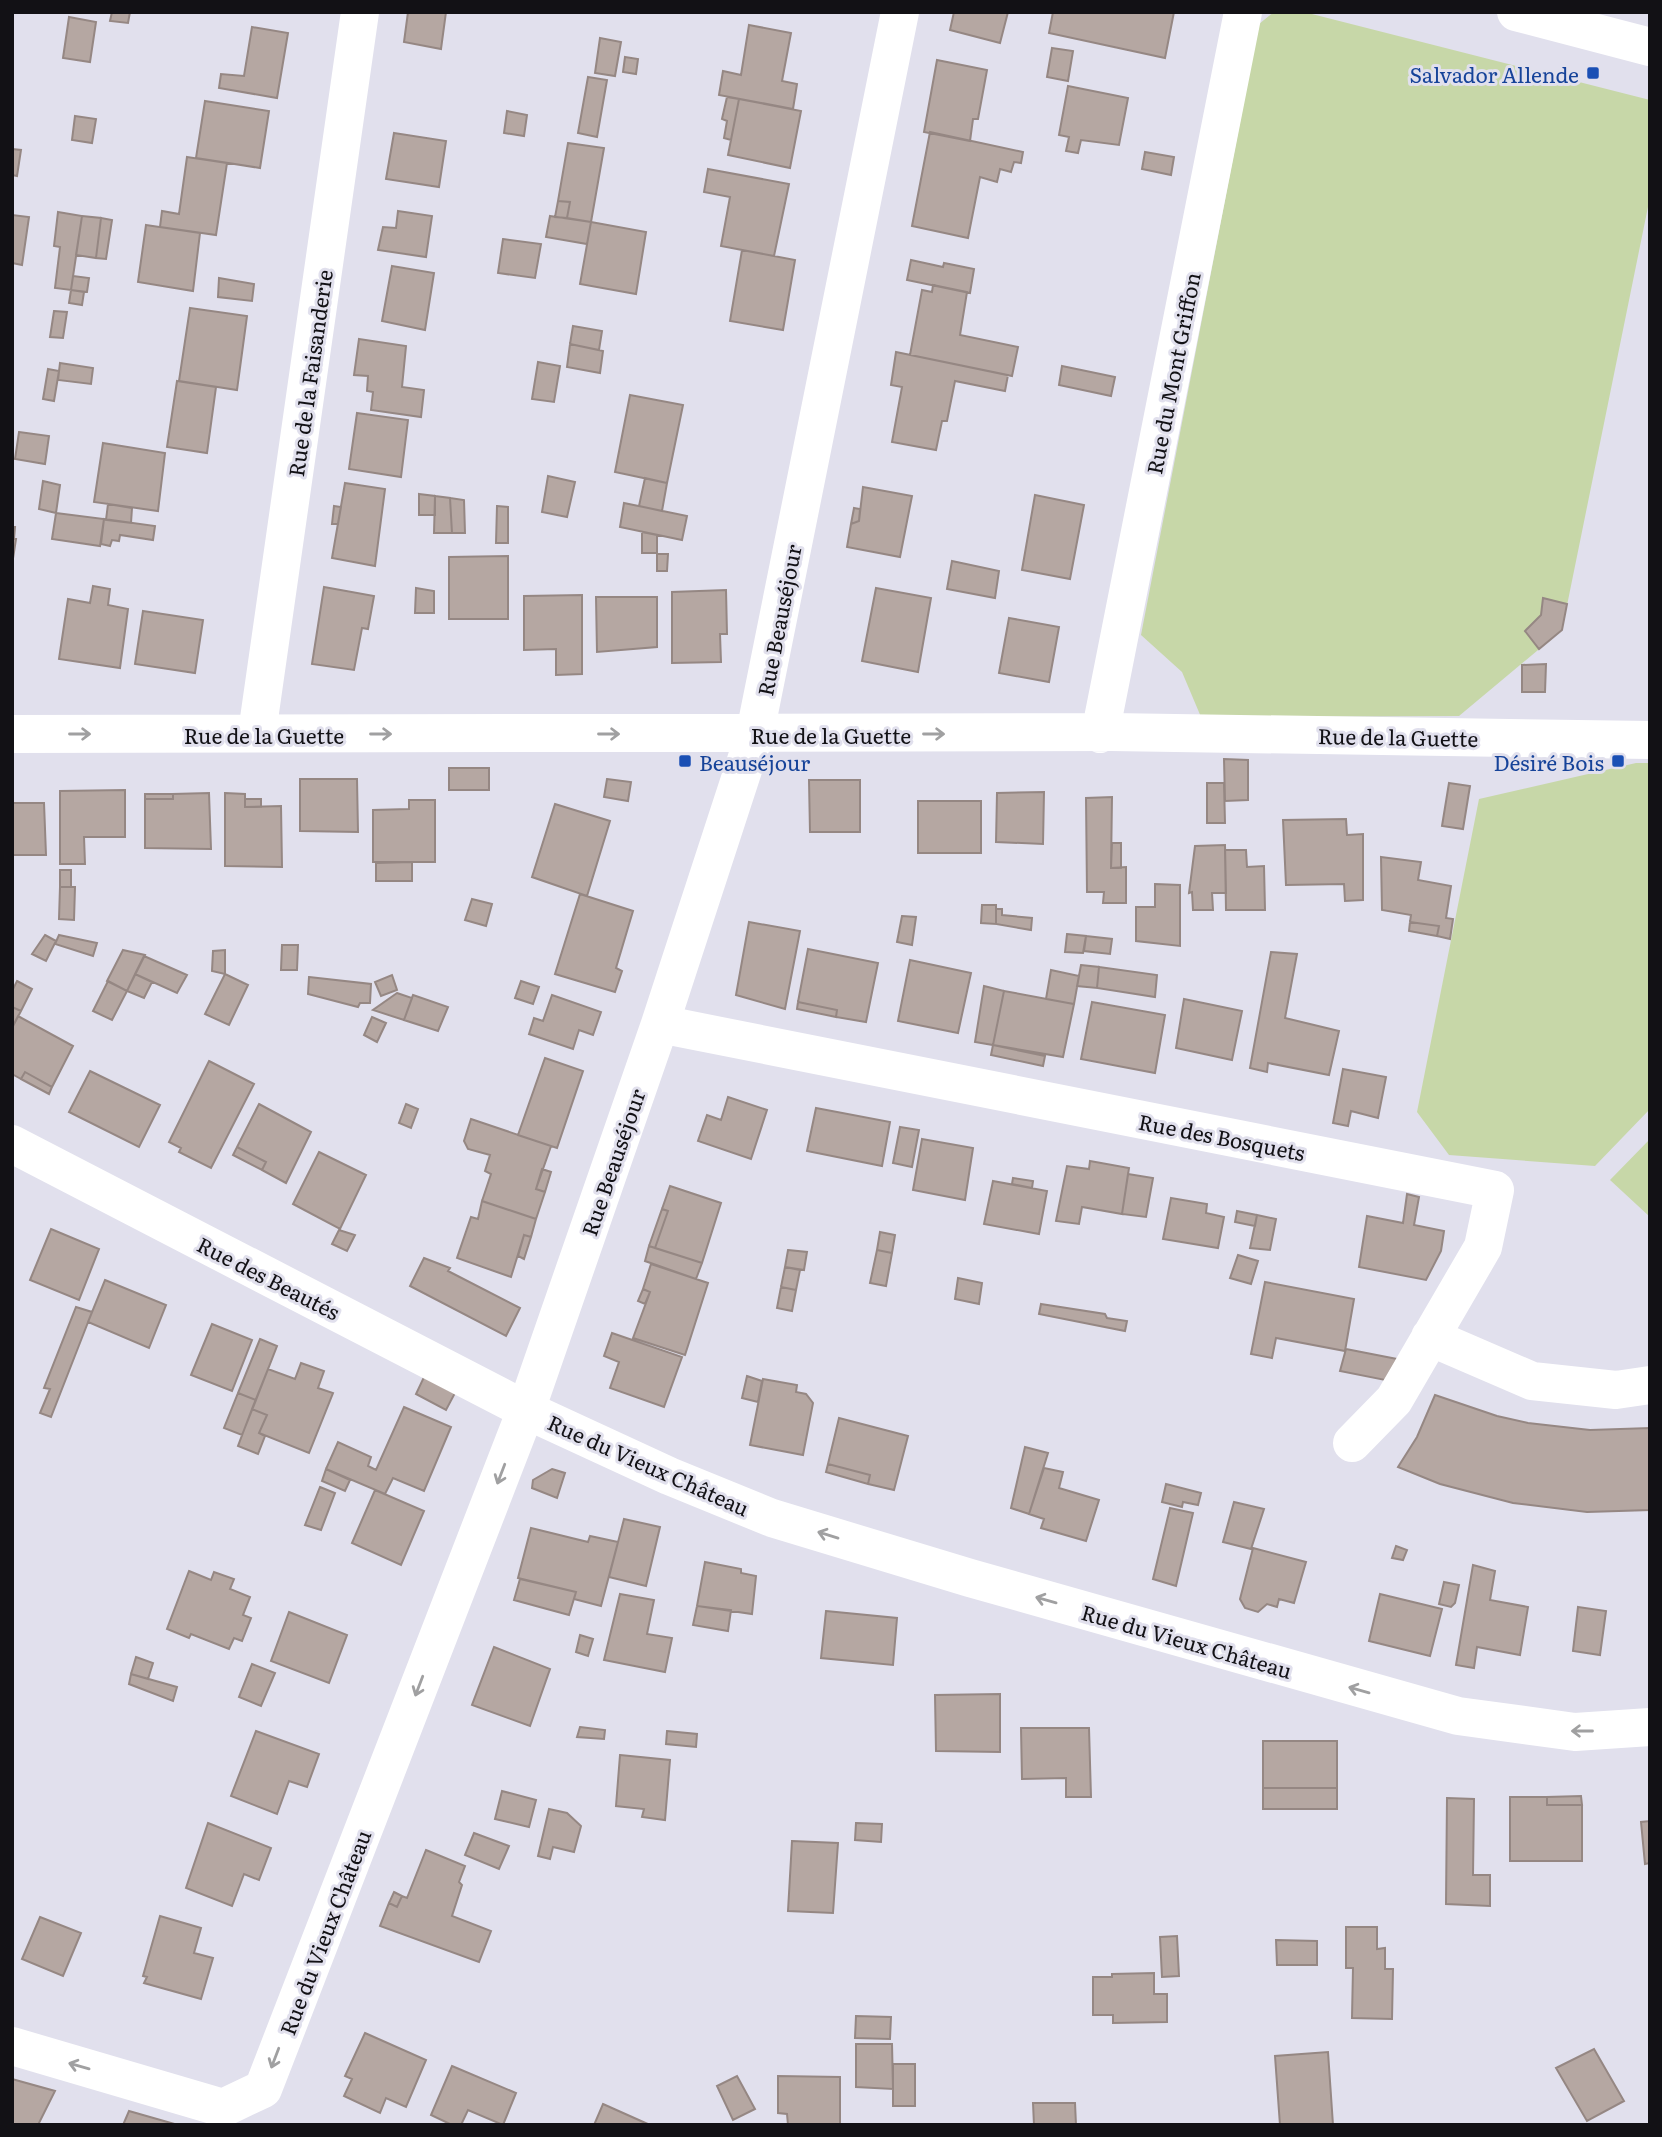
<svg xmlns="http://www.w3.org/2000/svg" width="1662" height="2137" font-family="Literata,serif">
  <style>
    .green { fill: #c7d7a8 }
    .building { fill: #b5a7a2; stroke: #958783; stroke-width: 2 }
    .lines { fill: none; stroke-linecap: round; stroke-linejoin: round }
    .minor { stroke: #fff; stroke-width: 38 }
    .oneway { stroke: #a0a0a1 }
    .transit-dot { fill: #1a4fb4; stroke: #e1e0ed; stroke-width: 2.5 }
    .labels { text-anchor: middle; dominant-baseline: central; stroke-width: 6; stroke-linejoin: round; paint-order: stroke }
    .transit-label { font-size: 21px; fill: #164399; stroke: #e1e0ed; text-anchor: end }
    .street-label { font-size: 21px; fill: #121115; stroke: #e1e0ed }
  </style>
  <rect width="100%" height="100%" fill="#e1e0ed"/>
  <!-- green -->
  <path class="green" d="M1274,12H1304L1650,100V197L1562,630L1459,716L1201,717L1182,672L1141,635L1259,24Z
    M1636,763H1650V1109L1595,1166L1449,1155L1417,1112L1479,799Z
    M1650,1139V1217L1610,1180Z"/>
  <!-- building -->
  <path class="building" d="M112,12H130L128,23L110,21Z
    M408,12H446L441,49L404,42Z
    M954,12H1008L1000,43L950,30Z
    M1053,12H1174L1165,58L1049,33Z
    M69,17L96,22L90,62L63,58Z
    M749,25L791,33L782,81L797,84L793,109L719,95L723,71L741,75Z
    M252,27L288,33L277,98L219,88L221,74L244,76Z
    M600,38L621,42L615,76L595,73Z
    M1052,48L1073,51L1068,81L1047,77Z
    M625,57L638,59L636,74L623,72Z
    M937,60L987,70L978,119H973L970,141L924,132Z
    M588,77L607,80L597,137L578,133Z
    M1068,86L1128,98L1119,145L1081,140L1078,153L1066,151L1069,137L1059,135Z
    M727,97L739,99L731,140L724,138L727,121L722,119Z
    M739,99L801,111L790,168L728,155Z
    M205,101L269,111L260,168L196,158Z
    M507,111L527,115L524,136L504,133Z
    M75,116L96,119L92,143L72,140Z
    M930,132L1023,152L1021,163L1014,162L1011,172L1000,169L997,182L980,177L968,238L912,226Z
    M394,133L446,141L439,187L386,179Z
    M568,143L604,148L591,222L567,218L570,202L558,201Z
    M12,149L21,150L17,176L12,175Z
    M1145,152L1174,157L1171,175L1142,169Z
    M187,157L227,163L216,235L160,227L162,211L179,214Z
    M708,169L789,184L774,256L721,246L730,197L704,192Z
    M558,201L570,202L567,218L555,217Z
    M398,211L432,216L426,257L378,250L383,227L396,228Z
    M58,212L82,216L71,290L55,288L60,247L54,246Z
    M12,215L29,217L22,265L12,263Z
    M82,216L101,218L96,258L76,255Z
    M550,216L591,222L587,244L546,237Z
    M101,218L112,220L106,259L96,258Z
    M591,222L646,232L636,294L580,284Z
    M146,225L200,233L193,291L138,282Z
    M503,239L541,244L535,278L498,273Z
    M742,250L795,260L783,330L730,321Z
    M911,260L943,267L944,263L974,269L970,293L907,280Z
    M392,266L434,273L425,330L382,321Z
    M73,276L89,278L87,292L71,290Z
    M219,278L254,284L252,301L218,297Z
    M933,285L967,292L960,335L1018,347L1012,376L910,355L922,290L932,292Z
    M71,290L84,292L82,305L69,303Z
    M190,308L247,316L237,390L179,381Z
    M54,311L67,312L63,338L50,337Z
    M573,326L602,331L599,350L570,344Z
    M359,339L406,346L402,387L424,390L421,417L371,410L373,392L367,391L368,376L354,375Z
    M570,344L603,351L600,373L567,367Z
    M896,352L1008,375L1005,391L955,381L947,421H942L936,450L892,442L902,387L891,385Z
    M538,362L560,366L554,402L532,399Z
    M60,363L93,368L91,384L58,380Z
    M1062,366L1115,377L1111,396L1059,385Z
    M48,369L59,371L54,401L43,399Z
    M177,381L216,387L207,453L167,447Z
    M630,395L683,405L667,483L615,472Z
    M357,413L408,420L401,477L349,469Z
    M19,432L49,436L45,464L15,459Z
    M103,443L165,453L158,511L94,502Z
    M548,476L575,482L567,517L542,512Z
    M645,478L667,483L662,511L639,506Z
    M43,481L60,485L56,513L39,509Z
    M345,483L385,489L375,566L332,558Z
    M863,487L912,496L900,557L847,547L851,524L859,521Z
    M419,494L435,496V515H419Z
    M1035,495L1084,505L1070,579L1022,570Z
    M435,496L450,498L452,533H434Z
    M450,498L464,500L465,533H452Z
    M624,503L687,516L682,540L620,527Z
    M108,504L132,508L131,523L106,520Z
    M334,506L341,507L338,524H332Z
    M497,506L508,507V543H496Z
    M854,508L860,509L859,521L851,524Z
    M56,513L104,519L100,546L52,539Z
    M104,519L155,526L153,540L120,535L119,541L112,540L110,546L101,544Z
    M12,527H15L14,539H16L12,565Z
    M642,532L657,535V553H642Z
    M657,554H668L667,571H657Z
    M508,556V619H449V557Z
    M952,561L999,571L995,598L947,589Z
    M93,586L110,589L108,605L128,609L120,668L59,659L68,599L90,603Z
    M324,587L374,596L368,629L362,628L354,670L312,664Z
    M416,588L434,591V613H415Z
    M876,588L931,598L918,672L862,661Z
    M726,590L727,634H720L721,662L672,663V592Z
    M582,595V674L556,675V649L524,650V596Z
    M596,597H657V647L597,652Z
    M1543,598L1567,604L1562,630L1539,649L1525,631L1541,615Z
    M143,611L203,620L195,673L135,664Z
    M1009,618L1059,627L1049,682L999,673Z
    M1546,664L1545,692H1522V665Z
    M1224,759L1248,760V800L1225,801Z
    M449,768H489V790H449Z
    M300,779H357L358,832L300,831Z
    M607,779L631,782L628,801L604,797Z
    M809,780H860V832H810Z
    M1207,783H1224L1225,823H1207Z
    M1449,783L1470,786L1463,829L1442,826Z
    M125,790V837H84L85,864H60V791Z
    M1044,792L1043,844L996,842L997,793Z
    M209,793L211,849L145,848V799H173V794Z
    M225,793L245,794V807L281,806L282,867L225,866Z
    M145,794H173V799H145Z
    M1112,797L1111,868L1126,867V903H1103L1104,892H1087L1086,798Z
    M245,799H261V807H245Z
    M409,800H435V862H373V810L409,809Z
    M918,801H981V853H918Z
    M12,803H44L46,855H12Z
    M555,804L610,821L587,896L532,877Z
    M1346,819L1347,835L1363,834V900L1345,901L1344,884L1286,885L1283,820Z
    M1112,843H1121V868H1111Z
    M1225,845L1226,893H1212L1213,910H1193L1192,892L1189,893L1195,846Z
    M1225,850H1246L1247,867L1264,866L1265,910H1226Z
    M1381,857L1421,862L1418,880L1451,886L1446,918L1453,919L1450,939L1437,936L1439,926L1410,922L1411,915L1382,910Z
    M412,862V881H376V863Z
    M60,870H71V887H60Z
    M1155,884L1180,885V946L1136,941V907H1155Z
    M60,887H75L74,920L59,919Z
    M580,894L633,911L616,968L622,971L615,992L555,974Z
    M472,899L492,904L486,926L465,920Z
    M982,905H996V924L981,923Z
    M996,909H1002V915L1032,918L1031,930L996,924Z
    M902,916L916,917L912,945L897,942Z
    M749,922L800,931L785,1009L736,995Z
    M1410,922L1439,926L1437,936L1409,931Z
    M1067,934L1086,936L1083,953L1065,952Z
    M45,935L56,941L46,961L32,954Z
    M59,935L97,943L93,956L55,944Z
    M1086,936L1112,939L1110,954L1084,951Z
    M282,945H298L297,970H281Z
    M808,949L878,963L866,1022L836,1017L837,1010L798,1002Z
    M123,950L145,955L127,991L107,981Z
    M225,950V974L212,971L213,951Z
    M1271,952L1297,954L1285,1018L1339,1031L1329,1075L1268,1063L1267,1072L1250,1068Z
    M144,956L187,975L177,993L135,974Z
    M910,960L971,973L958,1033L898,1021Z
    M1081,965L1099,967L1097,988L1077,986Z
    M1099,967L1157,975L1155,997L1097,988Z
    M1051,970L1079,976L1074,1004L1046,999Z
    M135,974L152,982L144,998L127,991Z
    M225,974L248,985L229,1025L205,1014Z
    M392,975L397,990L381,996L375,982Z
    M309,977L371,984L370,1003H360L358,1007L308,994Z
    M17,981L32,989L21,1011L12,1007V991Z
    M108,981L127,991L112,1020L93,1011Z
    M521,981L539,987L533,1004L515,998Z
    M984,986L1004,991L993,1045L975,1042Z
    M1004,991L1074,1004L1063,1057L993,1045Z
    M397,993L412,998L404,1020L373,1010Z
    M413,995L448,1007L438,1031L404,1020Z
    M552,995L601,1012L593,1035L579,1030L573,1049L529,1034L534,1018L543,1021Z
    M1184,999L1242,1011L1232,1060L1176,1048Z
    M798,1002L837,1010L836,1017L797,1009Z
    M1092,1002L1165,1015L1155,1073L1081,1059Z
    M12,1007L21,1011L12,1028Z
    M18,1016L73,1046L52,1087L25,1072L21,1079L12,1074V1028Z
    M372,1017L386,1023L377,1042L364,1035Z
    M993,1045L1045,1056L1043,1066L991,1055Z
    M545,1058L583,1071L557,1148L518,1135Z
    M209,1061L254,1084L211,1168L179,1152L181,1148L169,1142Z
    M1343,1069L1386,1077L1378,1118L1351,1111L1348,1126L1333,1123Z
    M90,1071L160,1105L139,1147L69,1112Z
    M25,1072L52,1087L49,1094L21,1079Z
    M728,1097L767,1110L751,1159L698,1141L707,1115L721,1120Z
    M259,1104L311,1132L286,1183L262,1170L266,1162L237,1147Z
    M406,1104L418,1109L411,1128L399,1123Z
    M816,1108L890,1122L882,1166L807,1151Z
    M471,1119L551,1146L536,1189L545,1192L536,1219L482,1201L491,1174L485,1171L490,1155L468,1149L464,1141Z
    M900,1127L919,1130L912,1167L893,1163Z
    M922,1139L973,1148L965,1200L913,1190Z
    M237,1147L266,1162L262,1170L233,1155Z
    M319,1152L366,1175L340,1229L293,1204Z
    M1090,1161L1129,1168L1122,1214L1082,1207L1079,1224L1056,1221L1067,1166L1089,1169Z
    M542,1169L551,1172L545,1192L536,1189Z
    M1128,1174L1153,1178L1146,1217L1122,1214Z
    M1013,1178L1033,1181L1032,1188L1012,1184Z
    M993,1181L1047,1191L1039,1234L984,1224Z
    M670,1186L721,1203L702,1263L655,1248L668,1211L662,1209Z
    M1407,1194L1419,1197L1414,1225L1444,1231L1441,1251L1426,1280L1359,1267L1367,1216L1403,1223Z
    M1171,1198L1207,1204L1206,1213L1224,1217L1218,1248L1163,1239Z
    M482,1201L536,1219L531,1237L524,1235L511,1277L457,1258L471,1217L478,1219Z
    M662,1209L668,1211L655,1248L649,1246Z
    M1237,1211L1257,1215L1255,1226L1235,1222Z
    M1257,1215L1276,1219L1270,1250L1250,1248Z
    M51,1229L99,1249L79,1300L30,1280Z
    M339,1230L355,1235L347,1251L332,1244Z
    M880,1232L895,1235L892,1253L877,1250Z
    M524,1235L531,1237L524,1259L518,1256Z
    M649,1246L702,1263L696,1279L645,1261Z
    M788,1250L807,1252L804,1270L785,1267Z
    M877,1250L892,1253L886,1286L870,1283Z
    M1238,1255L1258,1261L1251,1284L1230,1278Z
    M424,1258L450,1268L448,1271L520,1308L506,1336L410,1286Z
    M651,1264L708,1283L685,1355L633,1338L650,1292L643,1289Z
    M785,1267L800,1270L796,1290L781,1287Z
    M958,1278L982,1283L979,1304L955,1299Z
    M105,1280L166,1305L149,1348L88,1322Z
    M1265,1282L1354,1299L1345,1351L1276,1338L1272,1358L1251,1354Z
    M781,1287L796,1290L792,1311L777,1308Z
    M643,1289L650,1292L645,1304L638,1301Z
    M1041,1304L1105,1314L1107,1318L1127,1321L1125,1331L1039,1314Z
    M76,1307L92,1312L51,1417L40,1413L50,1389L44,1388Z
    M212,1324L252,1340L232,1391L191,1375Z
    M612,1333L682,1357L664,1407L610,1388L619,1362L604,1356Z
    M260,1339L277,1346L256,1400L238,1393Z
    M1346,1349L1397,1359L1385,1380L1340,1371Z
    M301,1363L324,1371L318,1388L333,1393L309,1453L259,1433L267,1415L252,1409L268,1369L295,1379Z
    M747,1376L762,1381L758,1402L742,1398Z
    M424,1377L455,1393L446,1410L416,1394Z
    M763,1379L797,1385L796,1392L806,1394L813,1403L803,1455L750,1445Z
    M238,1393L256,1400L242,1435L224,1428Z
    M1435,1395L1497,1416L1528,1423L1590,1430L1650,1428V1510L1587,1512L1513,1503L1440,1484L1398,1467L1417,1437Z
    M404,1407L451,1427L424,1491L393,1478L385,1494L326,1469L338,1442L371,1457L368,1466L376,1470Z
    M252,1409L267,1415L259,1433L265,1436L258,1454L238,1446Z
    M839,1418L908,1436L894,1490L868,1484L870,1475L828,1464Z
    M1025,1447L1048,1453L1029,1514L1011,1508Z
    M828,1464L870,1475L868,1484L826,1472Z
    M1044,1468L1063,1472L1059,1488L1099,1500L1086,1541L1041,1528L1044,1519L1029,1514Z
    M326,1469L350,1480L345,1491L322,1481Z
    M552,1469L565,1473L557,1498L532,1488L533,1480Z
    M1166,1484L1201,1493L1198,1505L1183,1502L1182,1507L1162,1502Z
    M320,1487L335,1493L321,1530L305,1525Z
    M375,1490L424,1511L401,1565L352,1543Z
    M1234,1502L1264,1509L1251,1549L1223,1542Z
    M1170,1508L1193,1513L1176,1586L1153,1579Z
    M624,1519L660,1527L646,1586L609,1577Z
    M531,1528L588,1542L590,1536L618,1542L601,1606L574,1599L576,1592L518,1578Z
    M1396,1546L1407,1550L1403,1560L1392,1558Z
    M1253,1548L1306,1562L1294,1603L1279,1599L1277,1607L1267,1604L1258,1612L1245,1608L1240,1599Z
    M705,1562L741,1569V1573L756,1576L752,1614L697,1606Z
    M1473,1565L1495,1571L1490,1600L1528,1607L1520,1655L1477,1647L1474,1668L1456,1665Z
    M189,1571L211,1580L214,1572L234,1579L230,1589L250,1597L243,1615L251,1618L242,1641L234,1638L229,1649L191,1634L189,1638L167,1629Z
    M520,1579L576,1592L569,1615L514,1600Z
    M1444,1582L1459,1585L1455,1603L1451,1607L1439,1604Z
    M620,1594L654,1600L647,1634L672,1638L665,1672L604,1660Z
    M1380,1594L1442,1609L1430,1656L1369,1641Z
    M697,1606L731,1610L728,1631L693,1625Z
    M1578,1607L1606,1611L1600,1655L1573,1651Z
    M826,1611L897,1618L893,1665L821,1658Z
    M289,1612L347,1635L329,1683L271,1661Z
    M580,1635L593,1639L588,1656L576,1652Z
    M494,1647L550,1669L530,1726L472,1705Z
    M136,1657L153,1663L148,1679L131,1674Z
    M252,1664L275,1673L261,1706L239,1697Z
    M131,1674L177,1687L173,1701L129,1684Z
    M1000,1694V1752L936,1751L935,1695Z
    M580,1727L605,1730L604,1739L577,1737Z
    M1021,1728H1089L1091,1797H1066V1778L1022,1779Z
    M256,1731L319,1754L307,1787L289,1781L277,1814L231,1796Z
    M667,1731L697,1734L696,1747L666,1744Z
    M1263,1741H1337V1788H1263Z
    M620,1755L670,1760L665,1820L642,1817L644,1809L616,1806Z
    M1263,1788H1337V1809H1263Z
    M502,1791L536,1800L529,1827L495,1819Z
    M1581,1796L1582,1805H1547V1797Z
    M1510,1797H1547V1805H1582V1861H1510Z
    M1447,1798L1474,1799L1473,1875H1490V1906L1446,1904Z
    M549,1809L567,1813L581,1826L574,1852L553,1847L550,1859L538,1856Z
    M1650,1821V1863L1645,1864L1641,1822Z
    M208,1823L271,1848L259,1880L244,1874L232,1906L186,1888Z
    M856,1823L882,1824L881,1842L855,1840Z
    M474,1833L509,1846L499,1869L465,1855Z
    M792,1841L838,1843L833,1913L788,1911Z
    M426,1850L465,1866L459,1882L462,1885L452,1916L491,1931L479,1962L380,1926L389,1903L397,1907L402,1896L407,1898Z
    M394,1892L402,1896L397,1907L389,1903Z
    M160,1916L201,1928L194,1953L213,1958L201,1999L144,1983L147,1977L143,1976Z
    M40,1917L81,1933L63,1976L22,1959Z
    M1346,1927H1377V1949L1385,1948V1969H1393L1392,2019L1352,2018L1353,1968H1346Z
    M1177,1936L1179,1976L1162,1977L1160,1937Z
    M1276,1940L1317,1941V1965H1277Z
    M1154,1973V1994H1167V2022L1113,2023V2015H1093V1977H1112V1974Z
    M856,2016L891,2017L890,2039L855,2038Z
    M365,2033L426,2060L406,2107L386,2098L380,2113L344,2096L352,2079L345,2076Z
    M856,2044H892L893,2089L856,2087Z
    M1594,2049L1624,2101L1587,2121L1556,2068Z
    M1328,2052L1333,2125H1280L1275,2056Z
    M893,2064H915V2106H893Z
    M452,2066L516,2093L503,2125L468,2110L461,2125H452L431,2115Z
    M737,2076L755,2109L733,2120L717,2086Z
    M778,2076L840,2077V2125H788L787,2114L778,2113Z
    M12,2079L55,2091L38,2125H12Z
    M1033,2103H1075L1076,2125H1034Z
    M603,2104L650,2125H594Z
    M129,2111L178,2125H123Z"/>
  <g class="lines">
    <!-- minor -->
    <path class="minor" d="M1516,12L1650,47
      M257,733L360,12
      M12,734L1111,732L1650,740
      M1100,734L1243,12
      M660,1024L1495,1190L1483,1247L1394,1400L1352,1443
      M12,1144L526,1410L669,1476L772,1518L970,1578L1458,1716L1575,1732L1650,1727
      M1430,1337L1532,1381L1616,1390L1650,1385
      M12,2046L223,2108L263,2089L526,1410L660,1024L755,733L900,12"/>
  </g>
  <!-- one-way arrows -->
  <defs><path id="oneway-shaft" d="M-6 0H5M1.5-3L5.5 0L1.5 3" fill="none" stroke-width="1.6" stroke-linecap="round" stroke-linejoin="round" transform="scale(1.75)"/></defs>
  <g class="oneway">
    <use href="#oneway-shaft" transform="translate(80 734)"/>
    <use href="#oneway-shaft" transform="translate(381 734)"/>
    <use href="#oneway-shaft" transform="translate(609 734)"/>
    <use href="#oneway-shaft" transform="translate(934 734)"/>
    <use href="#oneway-shaft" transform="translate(501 1474) rotate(111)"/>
    <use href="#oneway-shaft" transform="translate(828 1535) rotate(-163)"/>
    <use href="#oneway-shaft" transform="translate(1046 1600) rotate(-164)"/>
    <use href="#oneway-shaft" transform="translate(419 1686) rotate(111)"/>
    <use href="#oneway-shaft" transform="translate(1359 1690) rotate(-164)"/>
    <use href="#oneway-shaft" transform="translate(1582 1731) rotate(-180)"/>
    <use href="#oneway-shaft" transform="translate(275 2058) rotate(111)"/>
    <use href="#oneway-shaft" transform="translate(79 2066) rotate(-164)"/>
  </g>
  <!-- markers -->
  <g class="transit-dot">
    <rect x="1586" y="66" width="14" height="14" rx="3.5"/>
    <rect x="678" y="754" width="14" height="14" rx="3.5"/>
    <rect x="1611" y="754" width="14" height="14" rx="3.5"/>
  </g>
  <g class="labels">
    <!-- transit labels -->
    <g class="transit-label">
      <text x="1579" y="73">Salvador Allende</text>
      <text x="699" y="761" text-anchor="start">Beauséjour</text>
      <text x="1604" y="761">Désiré Bois</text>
    </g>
    <!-- street labels -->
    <g class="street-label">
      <text transform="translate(309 373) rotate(-82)">Rue de la Faisanderie</text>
      <text transform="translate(1172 373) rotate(-79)">Rue du Mont Griffon</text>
      <text transform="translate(778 620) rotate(-79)">Rue Beauséjour</text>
      <text x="264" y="734">Rue de la Guette</text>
      <text x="831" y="734">Rue de la Guette</text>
      <text transform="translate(1398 736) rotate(1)">Rue de la Guette</text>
      <text transform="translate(1222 1136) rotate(11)">Rue des Bosquets</text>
      <text transform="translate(612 1162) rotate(-71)">Rue Beauséjour</text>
      <text transform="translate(269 1277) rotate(27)">Rue des Beautés</text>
      <text transform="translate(649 1464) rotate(24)">Rue du Vieux Château</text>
      <text transform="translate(1187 1640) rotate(16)">Rue du Vieux Château</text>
      <text transform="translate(324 1932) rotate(-69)">Rue du Vieux Château</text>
    </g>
  </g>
  <!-- border -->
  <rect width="1662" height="2137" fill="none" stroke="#121115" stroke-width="28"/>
</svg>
